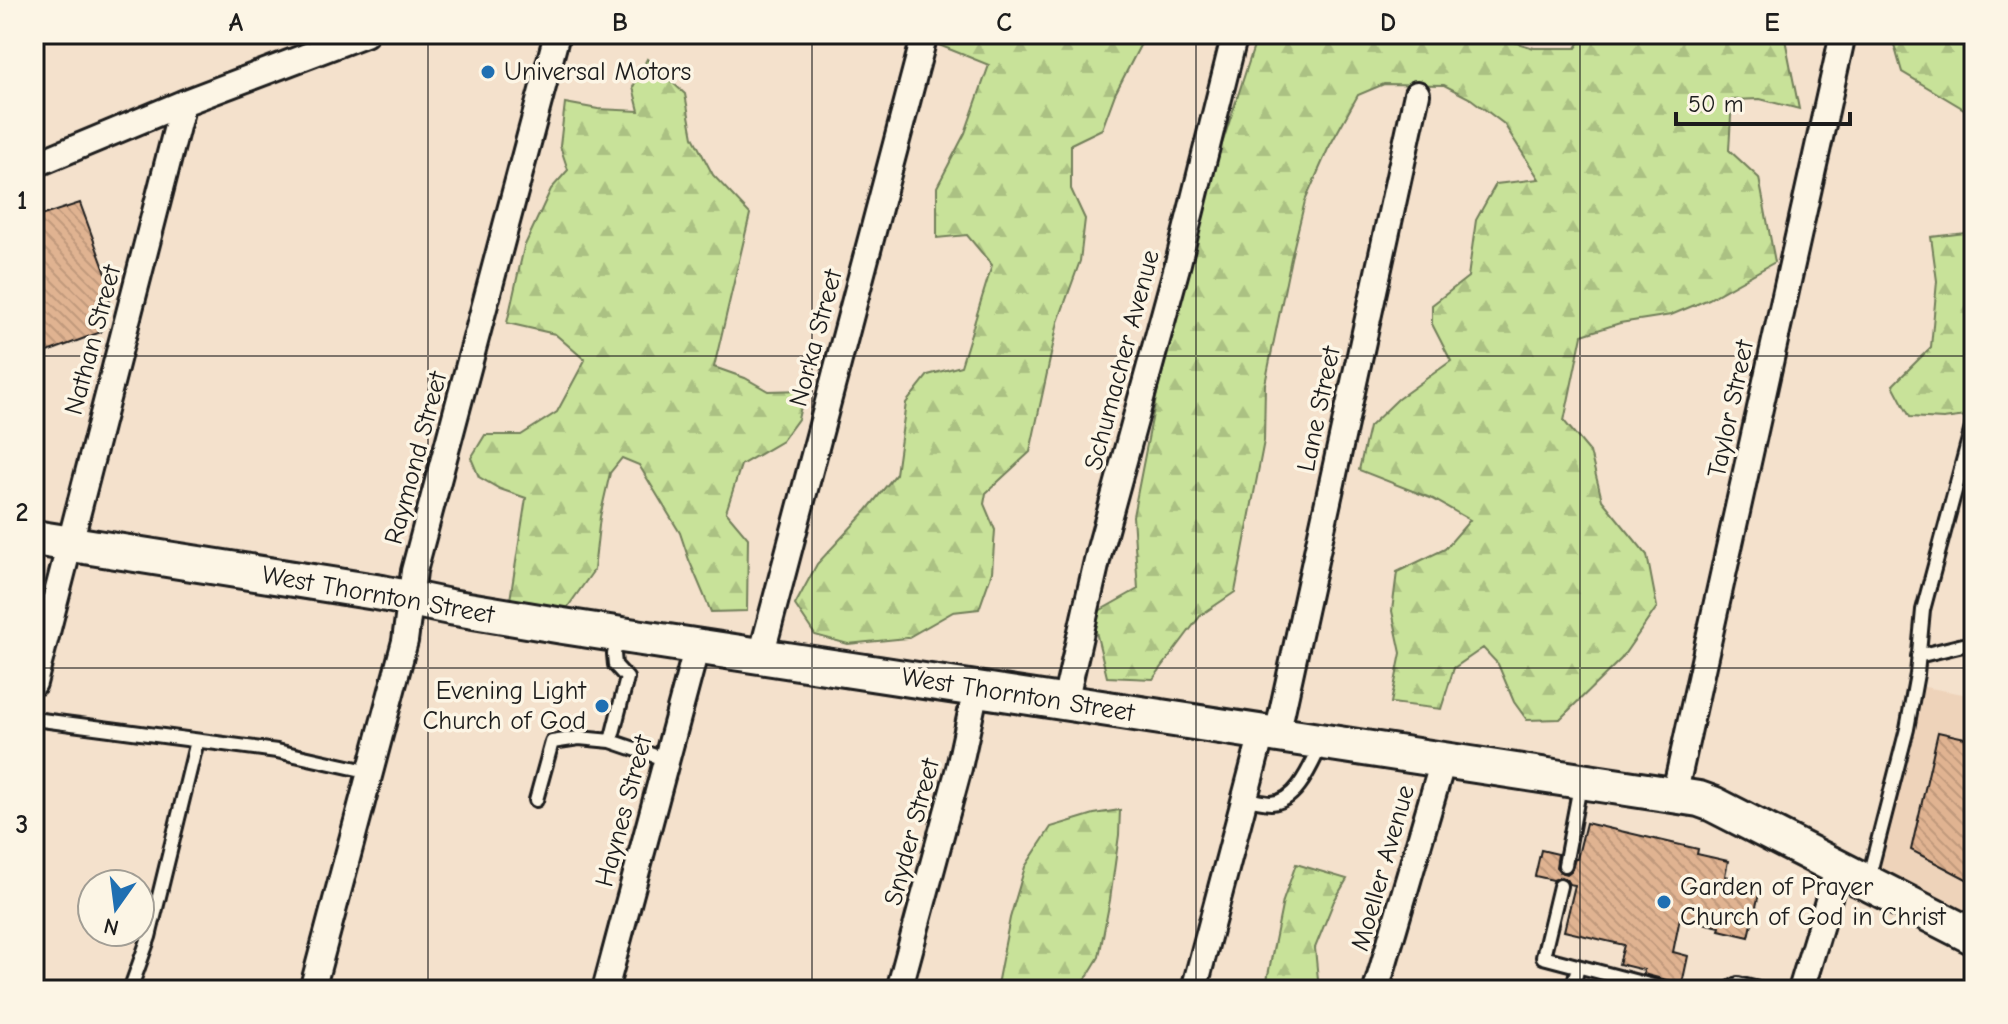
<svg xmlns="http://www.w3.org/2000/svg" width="2008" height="1024" font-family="'Comic Neue',sans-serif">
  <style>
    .built { fill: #eed3ba }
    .forest { fill: url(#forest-firs); stroke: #727f5a; stroke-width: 2 }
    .building { fill: url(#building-back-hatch); stroke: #1c1c1c; stroke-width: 2 }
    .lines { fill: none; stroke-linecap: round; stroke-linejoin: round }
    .lane-casing { stroke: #1c1c1c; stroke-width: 18 }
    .street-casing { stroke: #1c1c1c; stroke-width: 30 }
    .secondary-casing { stroke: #1c1c1c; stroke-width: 40 }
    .lane { stroke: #fcf5e5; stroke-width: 12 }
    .street { stroke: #fcf5e5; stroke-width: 24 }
    .secondary { stroke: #fcf5e5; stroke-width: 34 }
    .grid { fill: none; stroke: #1c1c1c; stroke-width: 2; stroke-opacity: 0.55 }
    .poi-dot { fill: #1f6fb2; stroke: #fcf5e5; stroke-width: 3 }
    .labels { text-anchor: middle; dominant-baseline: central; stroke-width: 7; stroke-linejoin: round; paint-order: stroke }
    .poi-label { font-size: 26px; fill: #1c1c1c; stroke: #fcf5e5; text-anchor: start }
    .street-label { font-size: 26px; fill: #1c1c1c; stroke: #fcf5e5 }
    .neatline { fill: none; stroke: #1c1c1c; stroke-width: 3 }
    .grid-label { font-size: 26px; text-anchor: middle; font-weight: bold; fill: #1c1c1c }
  </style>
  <defs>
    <pattern id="forest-firs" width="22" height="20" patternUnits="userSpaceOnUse" patternTransform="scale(2)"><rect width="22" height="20" fill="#c8e299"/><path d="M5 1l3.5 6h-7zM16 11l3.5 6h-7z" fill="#abc183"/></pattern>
    <pattern id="building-back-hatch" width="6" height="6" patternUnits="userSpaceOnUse" patternTransform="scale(2)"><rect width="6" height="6" fill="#e0b391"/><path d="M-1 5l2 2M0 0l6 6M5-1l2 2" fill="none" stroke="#c0997c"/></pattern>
  </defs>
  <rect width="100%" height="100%" fill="#f4e1cc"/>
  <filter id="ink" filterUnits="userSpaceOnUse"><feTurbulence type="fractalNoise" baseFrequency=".0125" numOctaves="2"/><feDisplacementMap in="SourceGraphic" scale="16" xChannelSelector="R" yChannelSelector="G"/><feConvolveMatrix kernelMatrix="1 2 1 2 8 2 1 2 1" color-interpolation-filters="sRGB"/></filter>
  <g filter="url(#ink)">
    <!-- built -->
    <path class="built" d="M1919,686L1974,696V928L1872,880Z"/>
    <!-- forest -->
    <path class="forest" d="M940,34H1146L1115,94L1102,129L1071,144V189L1085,219L1080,261L1058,322L1030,452L986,493L984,504L995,530L992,572L979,609L953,612L907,638L848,644L815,635L795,605L817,564L867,510L896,474L906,403L928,375L961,366L992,265L967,235L937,238V187L965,133L989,65L939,45Z
      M1258,34H1487L1534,48H1576L1585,34H1784L1799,109L1760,99L1732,100L1729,150L1759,178L1775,262L1709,299L1671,315L1620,323L1582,335L1564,421L1590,452L1602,500L1647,555L1657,607L1621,659L1560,719L1527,720L1514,702L1498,664L1483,648L1454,668L1441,709L1391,703L1401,653L1392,611L1397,572L1445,549L1470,520L1433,499L1359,470L1369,427L1398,399L1451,361L1432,324V305L1468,277L1476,220L1496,184L1539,179L1504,124L1471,99L1444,85L1384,84L1358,95L1328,149L1305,201L1291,258L1265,384L1264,441L1235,592L1201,615L1153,679L1107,677L1092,615L1138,589L1133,516L1166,347L1210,181Z
      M1891,34H1974V115L1902,72Z
      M647,59L685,94L693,137L713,175L750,214L714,367L745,378L768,391L805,390L798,419L782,441L741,465L726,512L748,538L747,611L711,612L689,560L680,533L639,465L622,458L610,473L600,517L594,570L567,608L510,600L526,498L500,489L479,477L471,458L485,435H521L557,412L585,360L555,334L507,323L524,247L551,189L568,170L560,146L565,103L598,109L639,111L633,87Z
      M1974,232V415L1943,419L1910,417L1893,385L1931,347L1937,281L1931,237Z
      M1120,810L1119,835L1110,900L1099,957L1079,990H996L1010,918L1025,867L1051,827L1094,814Z
      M1296,864L1347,879L1334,901L1315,948L1319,990H1265L1283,901Z"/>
    <!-- building -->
    <path class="building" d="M80,203L112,290L101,332L34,357V218Z
      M1938,732L1974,740V883L1911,850Z
      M1586,823L1698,849L1697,854L1728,861L1725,876L1761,885L1749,937L1719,930L1720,927L1680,918L1673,952L1688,956L1682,984L1643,974L1644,970L1619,964L1624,945L1564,931L1575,885L1569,884L1566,879L1561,877L1553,880L1535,876L1541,850L1558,854L1556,867L1560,872L1567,874L1571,871L1575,859H1577Z"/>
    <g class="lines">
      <!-- lane casing -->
      <g class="lane-casing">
        <path id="lane" d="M1918,656L1963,645L1974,648
          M34,719L277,751L371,772
          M611,741L667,760
          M1245,799C1253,800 1263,803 1271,803C1297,802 1311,765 1321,745
          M536,800L552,742L579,738L611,741L627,678L615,665L614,654L618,637
          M1565,865L1581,781
          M1868,880L1907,729L1917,674L1923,610L1974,420
          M1560,886L1543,957L1668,990
          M130,990L149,937L197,741
          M1572,990L1578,967
          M1728,990L1738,984L1762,990"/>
      </g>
      <!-- street casing -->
      <g class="street-casing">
        <path id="street" d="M34,165L183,103L365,34
          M761,656L925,34
          M34,683L183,103
          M1065,702L1099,552L1177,267L1235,34
          M1277,735L1417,94
          M1674,796L1843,34
          M312,990L405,641L414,571L557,34
          M605,990L697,646
          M899,990L959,768L976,689
          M1194,990L1262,733
          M1376,990L1443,761
          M1801,990L1838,868"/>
      </g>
      <!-- secondary casing -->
      <g class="secondary-casing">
        <path id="secondary" d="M34,538L382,593L450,607L563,626L1699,799L1713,804L1974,937"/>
      </g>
      <!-- lane -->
      <use href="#lane" class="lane"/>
      <!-- street -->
      <use href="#street" class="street"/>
      <!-- secondary -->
      <use href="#secondary" class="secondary"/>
    </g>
  </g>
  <!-- grid -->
  <path class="grid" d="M428,34V990M812,34V990M1196,34V990M1580,34V990M34,356H1974M34,668H1974"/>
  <!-- markers -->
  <g class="poi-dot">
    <circle cx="488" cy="72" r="8"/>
    <circle cx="602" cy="706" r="8"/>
    <circle cx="1664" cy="902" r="8"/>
  </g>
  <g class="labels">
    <!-- poi labels -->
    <g class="poi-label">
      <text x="504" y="72">Universal Motors</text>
      <text x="586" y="691" text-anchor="end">Evening Light<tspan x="586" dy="30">Church of God</tspan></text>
      <text x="1680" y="887">Garden of Prayer<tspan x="1680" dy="30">Church of God in Christ</tspan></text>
    </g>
    <!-- street labels -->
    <g class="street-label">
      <text transform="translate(816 338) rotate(-75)">Norka Street</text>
      <text transform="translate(93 340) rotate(-75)">Nathan Street</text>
      <text transform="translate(1122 360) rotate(-75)">Schumacher Avenue</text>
      <text transform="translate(1319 409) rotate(-78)">Lane Street</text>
      <text transform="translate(1731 409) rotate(-78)">Taylor Street</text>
      <text transform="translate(416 458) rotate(-75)">Raymond Street</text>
      <text transform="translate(378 595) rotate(10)">West Thornton Street</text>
      <text transform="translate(1018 695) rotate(9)">West Thornton Street</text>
      <text transform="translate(624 811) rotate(-75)">Haynes Street</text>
      <text transform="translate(912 832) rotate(-75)">Snyder Street</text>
      <text transform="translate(1383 868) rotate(-74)">Moeller Avenue</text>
    </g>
  </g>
  <!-- margin -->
  <rect width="2008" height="1024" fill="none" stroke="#fcf5e5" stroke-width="88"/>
  <!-- north arrow -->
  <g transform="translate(116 908) rotate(194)"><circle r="38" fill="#fcf5e5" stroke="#a29e95" stroke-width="2"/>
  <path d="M0-6L14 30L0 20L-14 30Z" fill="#1f6fb2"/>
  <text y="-12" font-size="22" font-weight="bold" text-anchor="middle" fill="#1c1c1c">N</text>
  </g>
  <!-- scale -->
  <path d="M1676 112v12h174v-12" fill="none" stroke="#1c1c1c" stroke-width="4"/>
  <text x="1688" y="112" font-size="24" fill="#1c1c1c" stroke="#fcf5e5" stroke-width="6" paint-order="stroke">50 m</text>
  <rect x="44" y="44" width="1920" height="936" class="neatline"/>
  <g class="grid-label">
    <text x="236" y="31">A</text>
    <text x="620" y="31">B</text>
    <text x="1004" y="31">C</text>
    <text x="1388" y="31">D</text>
    <text x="1772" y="31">E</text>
    <text x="22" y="209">1</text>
    <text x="22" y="521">2</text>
    <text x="22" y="833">3</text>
  </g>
</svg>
